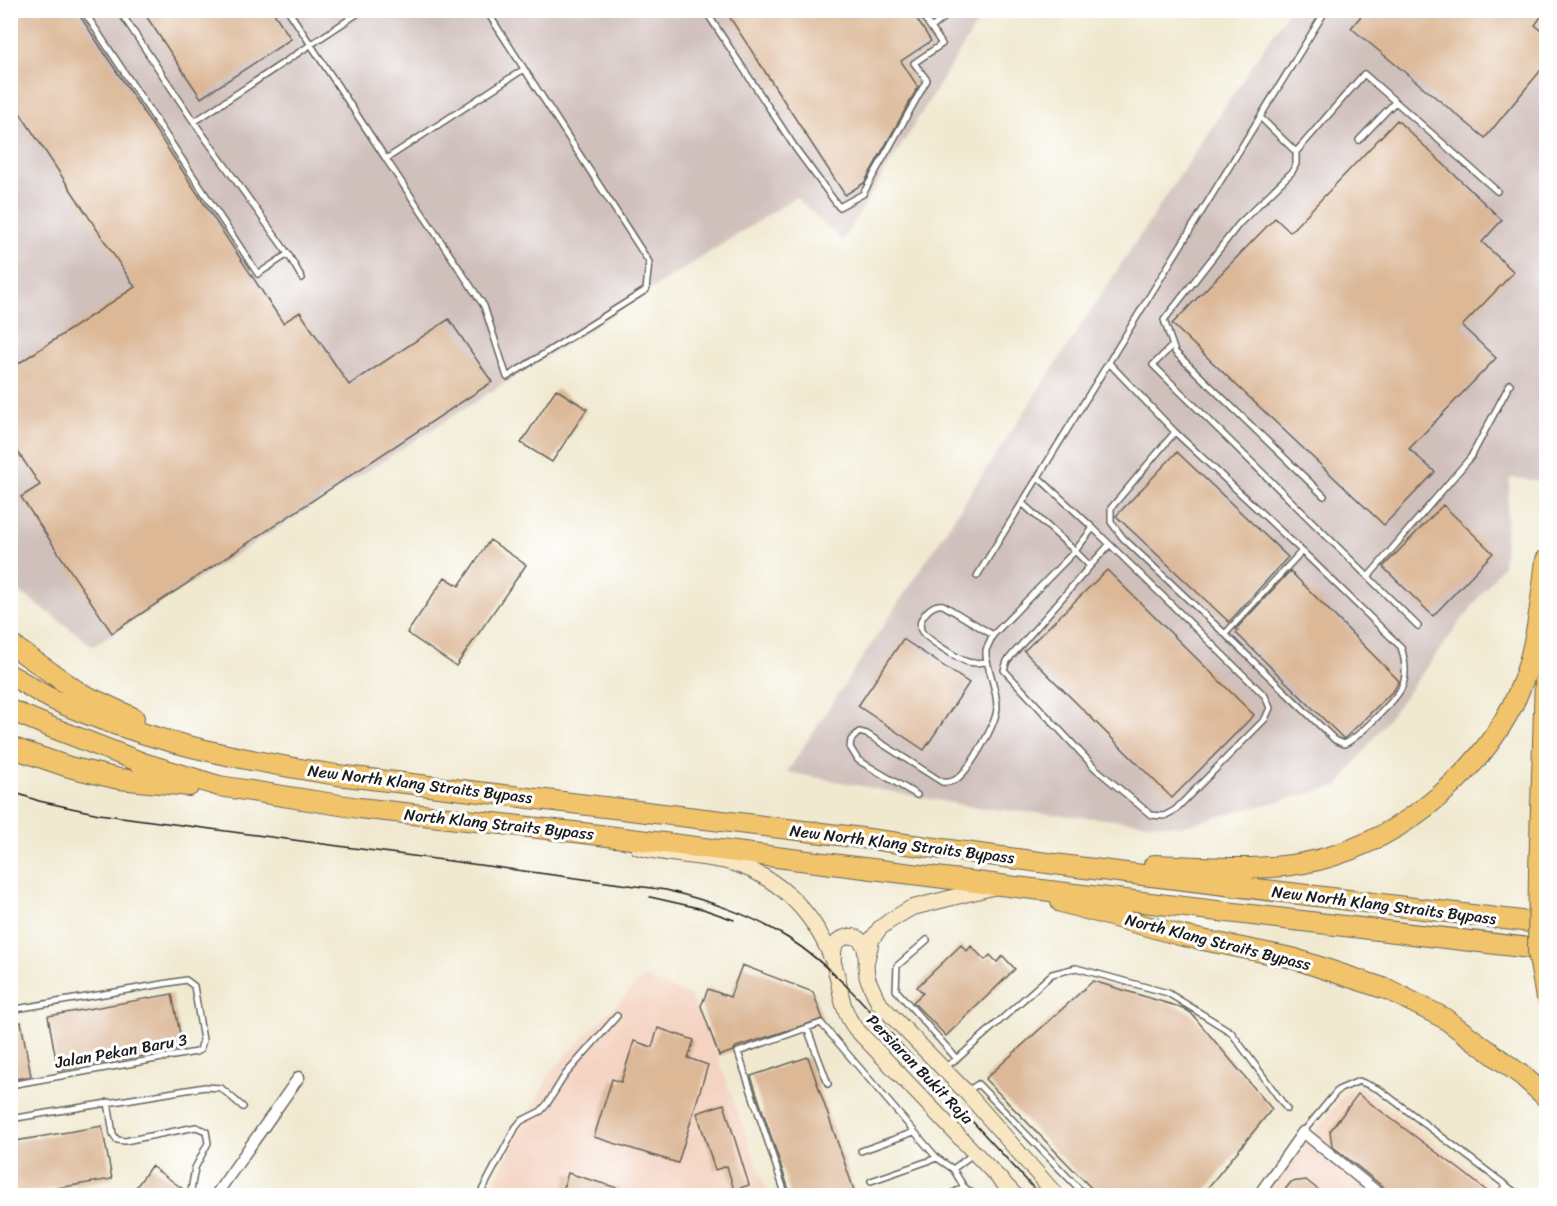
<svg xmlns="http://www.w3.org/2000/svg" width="1557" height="1206" font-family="Sriracha,sans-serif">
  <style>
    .built { fill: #f4d3c1 }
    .industrial { fill: #d0c0bc }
    .building { fill: #dcb897 }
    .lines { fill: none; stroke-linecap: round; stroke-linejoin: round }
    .lane-casing { stroke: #66645b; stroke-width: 8 }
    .street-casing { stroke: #66645b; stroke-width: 13 }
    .secondary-casing { stroke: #66645b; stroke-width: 17 }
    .highway-casing { stroke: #66645b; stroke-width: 22 }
    .lane { stroke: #fff; stroke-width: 5 }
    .street { stroke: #fff; stroke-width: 10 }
    .secondary { stroke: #f9e7c3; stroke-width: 15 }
    .highway { stroke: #f1c36a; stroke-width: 20 }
    .tram { stroke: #1c1c1c; stroke-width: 1.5 }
    .highway-bridge-casing { stroke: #66645b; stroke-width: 22; stroke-linecap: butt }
    .highway-bridge { stroke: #f1c36a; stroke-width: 20 }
    .labels { text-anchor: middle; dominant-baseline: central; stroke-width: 6; stroke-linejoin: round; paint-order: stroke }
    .street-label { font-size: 16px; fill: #1c1c1c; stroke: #fff }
  </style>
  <rect width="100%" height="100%" fill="#fff"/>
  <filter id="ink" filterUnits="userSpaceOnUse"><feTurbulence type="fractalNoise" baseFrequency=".0167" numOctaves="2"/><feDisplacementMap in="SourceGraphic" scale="12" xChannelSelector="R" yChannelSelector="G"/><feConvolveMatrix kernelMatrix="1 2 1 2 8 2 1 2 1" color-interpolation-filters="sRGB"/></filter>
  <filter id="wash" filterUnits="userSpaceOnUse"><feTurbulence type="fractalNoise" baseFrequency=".008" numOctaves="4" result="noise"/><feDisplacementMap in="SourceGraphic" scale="24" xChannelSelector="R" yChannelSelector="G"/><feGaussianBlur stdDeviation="1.35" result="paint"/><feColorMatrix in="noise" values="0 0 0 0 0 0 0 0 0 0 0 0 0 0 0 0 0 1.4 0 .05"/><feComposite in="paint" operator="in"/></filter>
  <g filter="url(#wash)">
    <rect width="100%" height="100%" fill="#f0e9d0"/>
    <!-- built -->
    <path class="built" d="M644,977L691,997L713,1045L768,1195L487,1196L551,1071Z
      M1359,1086L1504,1195L1265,1196L1347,1091Z"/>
    <!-- industrial -->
    <path class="industrial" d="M11,11H985L842,241L796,197L93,646L11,585Z
      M1288,11H1546V481L1510,478L1503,565L1338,786L1181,826L973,807L787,772Z"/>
    <g id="blocks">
      <!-- building -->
      <path class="building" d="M10,10H76L283,323L300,312L349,385L449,319L492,382L112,633L21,497L40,485L10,440V369L135,287L10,98Z
        M142,10H272L291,39L201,98Z
        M725,10H911L931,41L901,61L918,87L864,183L845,195Z
        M1366,10H1546L1535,25L1546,34V64L1485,138L1351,28Z
        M1397,120L1502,220L1482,242L1514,272L1462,326L1496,358L1409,449L1435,472L1384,525L1172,324L1275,218L1290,232Z
        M556,389L587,409L552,462L521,443Z
        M1177,452L1288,557L1229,622L1116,516Z
        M1443,505L1493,553L1433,616L1383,567Z
        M490,540L526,565L456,666L407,633L445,577L459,586Z
        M1107,570L1254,715L1172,798L1024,651Z
        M1290,571L1399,681L1394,690L1344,739L1236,633L1238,631L1236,629Z
        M903,639L969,683L924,750L858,706Z
        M961,945L967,951L971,946L985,960L990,955L997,962L1003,956L1015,969L946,1036L913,1002L923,993L917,987Z
        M742,965L813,992L823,1019L736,1047L733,1051L719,1056L701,1006L708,989L730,997Z
        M1093,981L1183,1008L1191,1013L1272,1109L1201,1196H1099L985,1079Z
        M172,994L183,1049L58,1071L48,1016Z
        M21,1022L31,1076L10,1080V1024Z
        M658,1028L694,1040L688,1058L708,1065L678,1163L594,1137L612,1079L621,1082L634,1041L652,1047Z
        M808,1057L856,1196H791L751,1076Z
        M1358,1094L1463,1172L1493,1196H1390L1387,1190L1332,1146L1330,1131Z
        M724,1104L749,1185L734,1190L727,1166L715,1170L697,1113Z
        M102,1126L112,1179L10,1196V1142Z
        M151,1166L186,1191L185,1196H130Z
        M568,1173L634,1193V1196H561Z
        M1306,1180L1326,1196H1280L1291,1182Z"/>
    </g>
  </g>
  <g filter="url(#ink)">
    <use href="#blocks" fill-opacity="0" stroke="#66645b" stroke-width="1.5"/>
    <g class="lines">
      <!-- lane casing -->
      <g class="lane-casing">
        <path id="lane" d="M83,10L258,274L288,254
          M119,10L194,122L288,254L302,278
          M288,10L386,159
          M486,10L649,262L646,290L507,377L484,306L386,159L524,69
          M705,10L796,149L839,207L863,194L927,80L914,63L942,44L919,10
          M931,28L954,10
          M1260,117L1296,152V164L1292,172L1239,224L1164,320L1175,352L1324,496
          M194,122L363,10
          M1359,140L1395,102
          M1296,152L1364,74L1497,191
          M1172,346L1153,365L1418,626
          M1109,363L1175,432L1302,551L1401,647C1405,660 1408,676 1401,689C1395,700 1356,740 1344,744L1335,740L1225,634L1302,551
          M1175,432L1111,508V522L1123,538L1225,634
          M1038,477L1093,528L1265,696L1270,708L1265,719L1175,810L1164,816L1151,815L1096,769L1004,670L1007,661L1090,566L1075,551L1093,528
          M1090,566L1109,545
          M977,576L1326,10
          M1368,577L1471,457L1510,384
          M987,662C981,662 974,664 968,662C960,660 923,637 921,630C917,618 932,603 943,605L993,635
          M917,795L858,760L850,747L851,740L859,732L867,734L942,782C947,783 951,782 955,780C969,772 997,723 997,707C997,690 989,673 986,656V650L993,635L1075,551L1022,503
          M927,940L897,966L896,990L957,1059
          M10,1010L186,980L194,986L203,1040L200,1050L196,1052L10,1085
          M807,1028L828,1084
          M943,1068L957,1059L1052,974L1076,968L1168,993L1231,1032L1287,1109
          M969,1090L978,1084L1086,1196
          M108,1102L113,1134L117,1140L125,1141L196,1127L206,1131L208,1143L195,1168L190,1196
          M10,1119L205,1087L221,1088L243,1107
          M1303,1132L1338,1090L1359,1081L1380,1090L1520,1196
          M861,1151L914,1132
          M953,1169L973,1154
          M871,1181L937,1158
          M479,1196L516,1127L521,1121L541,1111L547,1104L565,1075L617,1016
          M786,1196L738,1052L821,1023L937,1158L953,1169L964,1187L976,1196
          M947,1196L964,1187
          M1498,1196L1506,1185"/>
      </g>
      <!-- street casing -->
      <g class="street-casing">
        <path id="street" d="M215,1196L299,1077
          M1258,1196L1303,1132L1382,1196"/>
      </g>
      <!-- secondary casing -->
      <g class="secondary-casing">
        <path id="secondary" d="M638,847C666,855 696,855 724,861C776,873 813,911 832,959C842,984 838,1005 855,1028L1016,1196
          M994,887L911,908L891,920L880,928L872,939L866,964L867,977L878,1002L966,1092L1057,1196
          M833,961C834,956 833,950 835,946C839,937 853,933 860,940C865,945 866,953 866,959"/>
      </g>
      <!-- highway casing -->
      <g class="highway-casing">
        <path id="highway" d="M10,644L80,693L134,718
          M10,675C25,683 39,693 54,700C143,741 242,760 337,775L847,836L1077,867L1546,924
          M10,710L53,728L143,763L219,786L359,808L583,833L1000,885L1546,950
          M10,747L69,767L119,779L189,786
          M1154,865C1208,867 1265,873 1318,860C1406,838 1491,766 1523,681C1537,643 1541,600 1546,560
          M1539,872L1546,646
          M1061,902L1183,936L1292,958L1389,990L1444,1018L1524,1077L1546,1097"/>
      </g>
      <!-- lane -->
      <use href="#lane" class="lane"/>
      <!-- street -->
      <use href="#street" class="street"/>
      <!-- secondary -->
      <use href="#secondary" class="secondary"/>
      <!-- highway -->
      <use href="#highway" class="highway"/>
      <!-- tram -->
      <path class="tram" d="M10,791L39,801L99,814L666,890C709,901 750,914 788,938C833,967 869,1009 904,1048C950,1097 995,1146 1041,1196
        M650,897L703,909L734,920"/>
      <!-- highway-bridge casing -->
      <g class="highway-bridge-casing">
        <path id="highway-bridge" d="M1539,872L1538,952L1546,998"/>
      </g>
      <!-- highway-bridge -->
      <use href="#highway-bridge" class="highway-bridge"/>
    </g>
  </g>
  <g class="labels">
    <!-- street labels -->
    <g class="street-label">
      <text transform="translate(420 784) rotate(7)">New North Klang Straits Bypass</text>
      <text transform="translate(499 824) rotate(6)">North Klang Straits Bypass</text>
      <text transform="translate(902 844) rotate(7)">New North Klang Straits Bypass</text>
      <text transform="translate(1384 905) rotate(7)">New North Klang Straits Bypass</text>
      <text transform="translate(1218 942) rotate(14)">North Klang Straits Bypass</text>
      <text transform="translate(121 1051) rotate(-10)">Jalan Pekan Baru 3</text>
      <text transform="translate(920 1069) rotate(46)">Persiaran Bukit Raja</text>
    </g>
  </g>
  <!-- margin -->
  <rect width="1557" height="1206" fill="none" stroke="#fff" stroke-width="36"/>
</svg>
